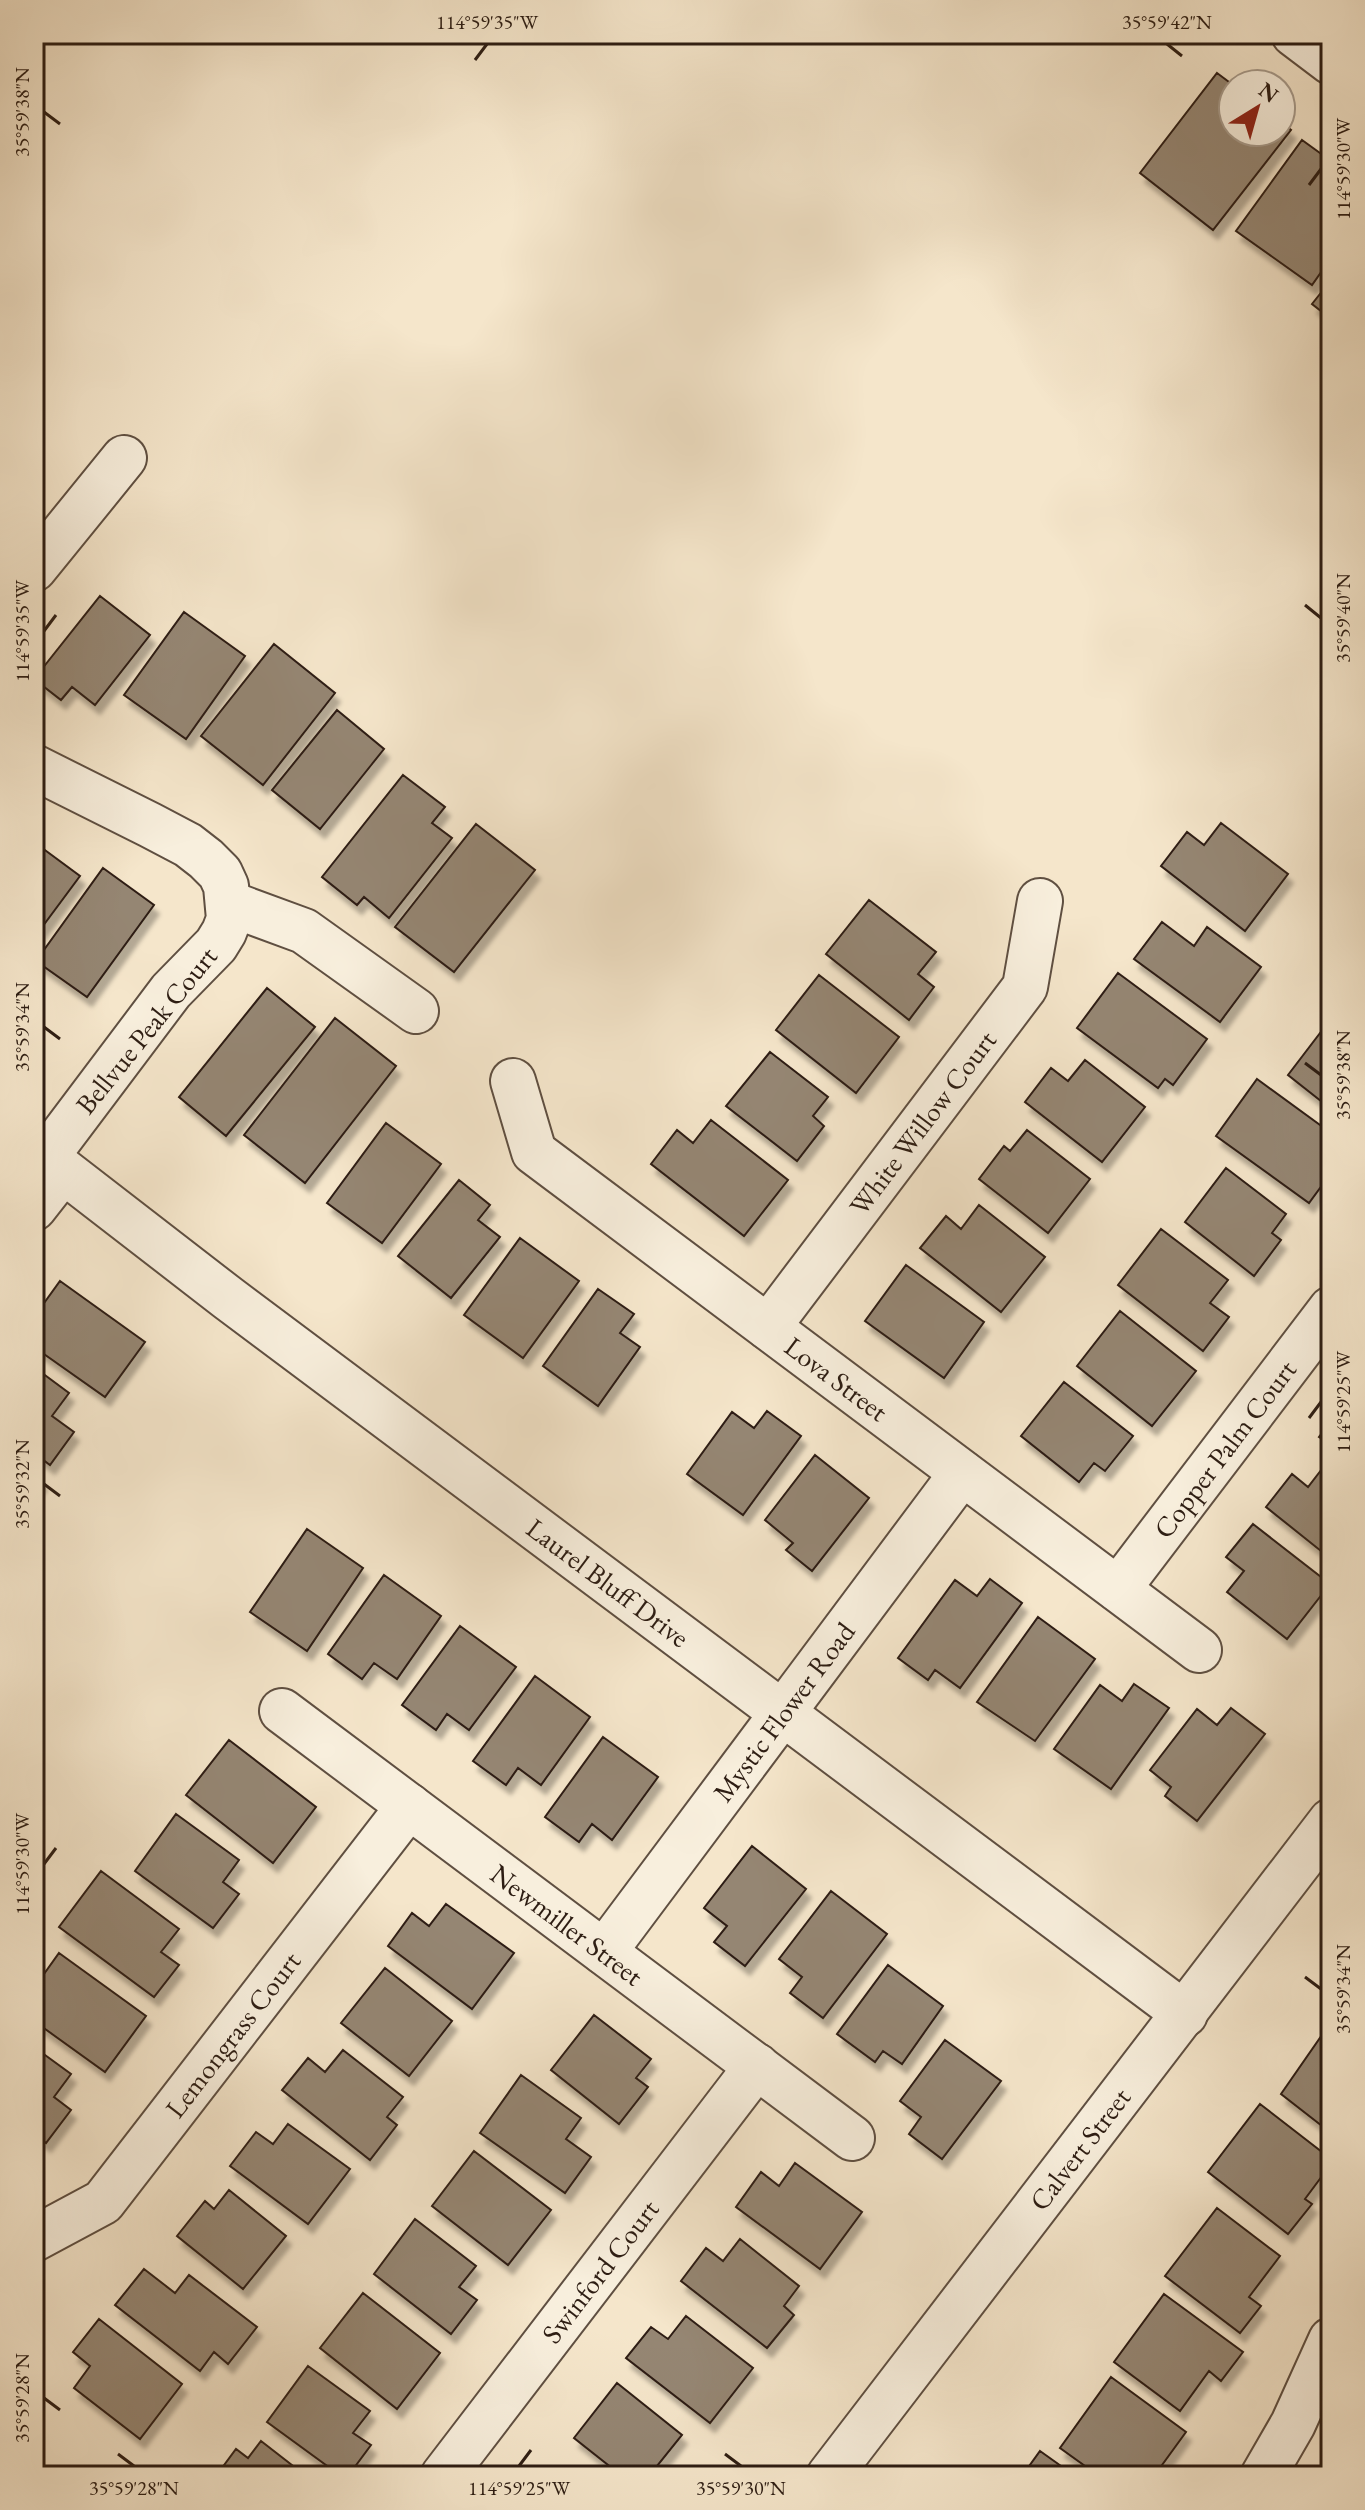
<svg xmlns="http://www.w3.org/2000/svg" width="1365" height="2510" font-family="'EB Garamond',serif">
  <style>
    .building { fill: #958673; stroke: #2d1d13; stroke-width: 2; filter: url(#shadow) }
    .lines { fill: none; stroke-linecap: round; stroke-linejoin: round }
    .minor-casing { stroke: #5f4f41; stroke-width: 48 }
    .tertiary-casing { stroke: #5f4f41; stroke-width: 48 }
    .minor { stroke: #f8efdd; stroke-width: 44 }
    .tertiary { stroke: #f8efdd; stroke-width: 44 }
    .ticks { fill: none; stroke: #2d1d13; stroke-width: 3 }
    .labels { text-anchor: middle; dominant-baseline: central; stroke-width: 8; stroke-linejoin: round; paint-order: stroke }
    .street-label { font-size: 28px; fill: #2d1d13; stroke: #f8efdd }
    .neatline { fill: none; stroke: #2d1d13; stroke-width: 3 }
    .ticks-label { font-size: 20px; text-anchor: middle; fill: #2d1d13 }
  </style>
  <defs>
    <filter id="shadow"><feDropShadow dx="5" dy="9" stdDeviation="2" flood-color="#0004"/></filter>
  </defs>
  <rect width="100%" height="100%" fill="#f5e6cb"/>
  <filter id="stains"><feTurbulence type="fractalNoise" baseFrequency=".0025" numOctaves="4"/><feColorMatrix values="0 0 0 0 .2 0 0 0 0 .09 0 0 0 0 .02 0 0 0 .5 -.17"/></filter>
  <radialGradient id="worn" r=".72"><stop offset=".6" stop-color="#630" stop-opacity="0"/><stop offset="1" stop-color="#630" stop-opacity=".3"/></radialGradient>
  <!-- building -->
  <path class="building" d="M1217,73L1233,85V132H1281V122L1291,130L1213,230L1140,173Z
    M1302,140L1331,161V258L1312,285L1236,231Z
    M1331,280V319L1312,304Z
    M100,596L150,635L95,705L72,687L61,700L34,679Z
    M184,612L245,656L186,739L124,695Z
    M274,644L335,693L263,785L201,736Z
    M337,710L384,749L320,829L272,790Z
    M403,775L445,807L432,823L452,838L389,918L364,897L357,905L322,877Z
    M1221,823L1288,874L1245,931L1161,866L1187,832L1204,845Z
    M476,824L535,870L454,972L395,927Z
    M34,842L80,876L34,938Z
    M103,868L154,905L87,997L36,961Z
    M869,900L936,952L918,974L934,987L909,1020L826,954Z
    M1162,922L1194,946L1207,927L1261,967L1220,1022L1134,959Z
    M1118,973L1207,1039L1173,1085L1165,1079L1158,1088L1077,1028Z
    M819,975L899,1037L856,1093L776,1030Z
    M267,988L315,1027L226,1136L179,1097Z
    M335,1018L396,1066L305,1183L244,1135Z
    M1330,1020H1331V1109L1288,1075Z
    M770,1052L828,1097L813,1116L824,1126L797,1161L726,1106Z
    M1085,1060L1145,1107L1102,1162L1025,1102L1051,1068L1068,1081Z
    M1257,1079L1331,1133V1173L1309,1203L1216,1136Z
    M711,1120L788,1180L744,1236L651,1164L677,1130L693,1143Z
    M386,1123L441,1164L382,1243L327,1203Z
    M1027,1130L1090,1179L1048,1233L979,1179L1004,1146L1010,1151Z
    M1226,1168L1286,1214L1272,1233L1281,1240L1254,1276L1185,1222Z
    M459,1180L490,1205L478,1220L500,1237L451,1298L398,1256Z
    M979,1205L1045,1257L1001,1312L920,1248L946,1216L961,1229Z
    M1161,1229L1228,1280L1210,1303L1229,1317L1203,1351L1118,1285Z
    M520,1238L579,1281L523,1358L464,1315Z
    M906,1265L984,1322L944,1378L865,1321Z
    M60,1281L145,1342L105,1397L34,1347V1317Z
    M598,1289L634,1314L620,1333L640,1347L598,1406L543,1366Z
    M1120,1311L1196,1371L1152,1426L1077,1366Z
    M34,1367L69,1393L52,1416L74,1432L50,1465L34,1453Z
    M1064,1382L1133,1436L1105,1471L1094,1463L1079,1482L1021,1436Z
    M767,1411L801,1436L743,1515L687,1474L732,1412L754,1428Z
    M1331,1421V1445L1319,1437Z
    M815,1455L869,1498L812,1571L786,1550L793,1543L765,1520Z
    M1325,1465L1331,1469V1559L1266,1507L1292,1474L1308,1487Z
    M34,1475L42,1481L34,1491Z
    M1253,1524L1330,1584L1287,1639L1227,1592L1244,1571L1226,1557Z
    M307,1529L363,1568L307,1651L250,1612Z
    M384,1575L441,1616L397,1679L374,1663L362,1679L328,1654Z
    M990,1579L1022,1603L960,1688L935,1670L928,1680L898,1658L955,1580L977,1596Z
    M1038,1617L1095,1659L1035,1741L977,1702Z
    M460,1626L516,1667L469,1730L447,1714L436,1730L402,1705Z
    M535,1676L590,1717L541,1785L518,1768L506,1785L473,1761Z
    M1134,1684L1169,1708L1111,1789L1054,1749L1100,1685L1122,1701Z
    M1231,1708L1265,1734L1197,1821L1165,1796L1171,1787L1150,1770L1197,1709L1217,1725Z
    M603,1737L658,1777L612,1840L592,1824L579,1842L545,1817Z
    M229,1740L316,1807L273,1863L186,1795Z
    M176,1814L239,1860L223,1882L239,1894L213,1928L135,1871Z
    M752,1846L806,1889L745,1966L714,1942L727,1926L704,1908Z
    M101,1871L179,1929L161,1952L179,1965L154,1997L59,1927Z
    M831,1891L887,1934L823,2018L790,1993L802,1977L779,1959Z
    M446,1904L514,1953L472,2009L388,1946L412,1913L429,1926Z
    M59,1953L146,2016L105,2072L34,2021V1988Z
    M888,1965L943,2006L902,2064L883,2051L875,2062L837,2034Z
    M385,1968L452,2021L409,2076L341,2023Z
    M594,2015L651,2059L636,2078L648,2087L619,2124L551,2070Z
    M1331,2022V2133L1281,2094Z
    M945,2040L1001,2081L942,2159L909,2134L921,2117L900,2101Z
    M34,2047L71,2074L54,2097L71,2110L46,2143L34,2134Z
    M343,2050L403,2097L387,2117L397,2125L370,2160L282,2090L308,2058L325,2072Z
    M521,2075L581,2118L566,2139L591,2157L565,2193L480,2133Z
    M1260,2104L1331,2159V2164L1305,2199L1312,2204L1288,2234L1208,2172Z
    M288,2124L350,2169L308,2224L230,2166L256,2132L273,2144Z
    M474,2151L551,2210L508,2265L432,2206Z
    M795,2163L862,2212L820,2269L736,2207L761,2172L779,2186Z
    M229,2190L286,2236L243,2289L177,2236L205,2201L214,2209Z
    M1217,2208L1280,2256L1249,2297L1261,2306L1240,2333L1165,2276Z
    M415,2219L476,2266L459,2287L477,2300L451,2334L374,2274Z
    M740,2239L799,2286L784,2306L794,2315L767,2348L681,2281L706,2248L723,2261Z
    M144,2269L175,2293L189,2275L257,2327L228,2364L214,2352L200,2371L115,2305Z
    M363,2293L440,2353L397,2409L320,2348Z
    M1164,2294L1243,2352L1221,2381L1209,2371L1180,2411L1114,2362Z
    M686,2316L753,2368L710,2423L626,2358L651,2327L668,2339Z
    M99,2319L182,2384L140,2439L74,2388L90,2366L73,2352Z
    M308,2366L370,2411L353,2433L371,2445L348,2476H341L267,2422Z
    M1111,2377L1186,2432L1154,2476H1099L1060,2448Z
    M617,2383L682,2435L649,2476H622L574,2438Z
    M261,2441L306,2476H216L236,2449L248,2458Z
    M1040,2451L1075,2476H1022Z
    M571,2467L583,2476H564Z"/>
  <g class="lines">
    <!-- minor casing -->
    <g class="minor-casing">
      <g id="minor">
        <path d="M1294,34L1331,62"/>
        <path d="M34,569L124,458"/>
        <path d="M34,767L150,825L188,845L206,859L220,873L226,886L229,919L224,932L216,945L171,991L46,1157"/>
        <path d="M228,903L304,931L416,1011"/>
        <path id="s1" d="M513,1081L534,1152L1199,1650"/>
        <path id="s2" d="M34,1148L228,1298L1185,2014"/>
        <path d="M34,1208L63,1171"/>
        <path id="s3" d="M768,1327L1025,987L1040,901"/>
        <path id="s4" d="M1118,1589L1331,1309"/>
        <path id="s5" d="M282,1711L852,2138"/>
        <path id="s6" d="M604,1952L962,1473"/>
        <path id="s7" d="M34,2239L103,2202L409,1806"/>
        <path id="s8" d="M443,2476L757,2066"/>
        <path d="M1263,2476L1293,2424L1331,2340"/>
      </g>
    </g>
    <!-- tertiary casing -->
    <g class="tertiary-casing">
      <g id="tertiary">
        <path id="s9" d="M829,2476L1331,1821"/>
      </g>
    </g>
    <!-- minor -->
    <use href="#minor" class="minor"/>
    <!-- tertiary -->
    <use href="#tertiary" class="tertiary"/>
  </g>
  <!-- ticks -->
  <path class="ticks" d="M1167,44L1182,56M475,60L487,44M44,112L60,124M1309,185L1321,169M1305,605L1321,618M44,631L56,615M44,1027L60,1039M1305,1063L1321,1075M1309,1418L1321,1402M44,1484L60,1496M44,1864L56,1848M1305,1977L1321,1989M44,2398L60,2410M118,2454L134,2466M725,2454L741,2466M519,2466L531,2450"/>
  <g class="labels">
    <!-- street labels -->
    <g class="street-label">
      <text transform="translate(146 1030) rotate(-51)">Bellvue Peak Court</text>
      <text stroke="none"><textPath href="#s3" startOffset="256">White Willow Court</textPath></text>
      <text stroke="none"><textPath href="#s1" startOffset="452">Lova Street</textPath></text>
      <text stroke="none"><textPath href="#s4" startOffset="176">Copper Palm Court</textPath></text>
      <text stroke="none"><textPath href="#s2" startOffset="720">Laurel Bluff Drive</textPath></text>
      <text stroke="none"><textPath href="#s6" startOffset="300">Mystic Flower Road</textPath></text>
      <text stroke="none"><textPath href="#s5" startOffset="356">Newmiller Street</textPath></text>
      <text stroke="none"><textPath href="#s7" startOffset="290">Lemongrass Court</textPath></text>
      <text stroke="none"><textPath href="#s9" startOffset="412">Calvert Street</textPath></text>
      <text stroke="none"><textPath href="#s8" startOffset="258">Swinford Court</textPath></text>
    </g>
  </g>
  <!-- margin -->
  <rect width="1365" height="2510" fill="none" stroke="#f5e6cb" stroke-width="88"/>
  <!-- north arrow -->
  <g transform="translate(1257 108) rotate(37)"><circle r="38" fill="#f8efdd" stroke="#a79b8c" stroke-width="2"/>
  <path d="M0-6L14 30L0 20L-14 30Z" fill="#8f2418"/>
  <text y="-12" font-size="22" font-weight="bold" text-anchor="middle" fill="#2d1d13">N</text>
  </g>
  <rect x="44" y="44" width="1277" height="2422" class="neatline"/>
  <g class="ticks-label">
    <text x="487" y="29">114°59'35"W</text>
    <text x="1167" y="29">35°59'42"N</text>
    <text transform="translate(22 112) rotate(-90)" y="7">35°59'38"N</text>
    <text transform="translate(1343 169) rotate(-90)" y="7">114°59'30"W</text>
    <text transform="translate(1343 618) rotate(-90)" y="7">35°59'40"N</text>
    <text transform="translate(22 631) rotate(-90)" y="7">114°59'35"W</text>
    <text transform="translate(22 1027) rotate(-90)" y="7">35°59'34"N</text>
    <text transform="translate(1343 1075) rotate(-90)" y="7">35°59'38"N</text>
    <text transform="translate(1343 1402) rotate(-90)" y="7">114°59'25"W</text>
    <text transform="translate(22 1484) rotate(-90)" y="7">35°59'32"N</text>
    <text transform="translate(22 1864) rotate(-90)" y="7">114°59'30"W</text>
    <text transform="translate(1343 1989) rotate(-90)" y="7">35°59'34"N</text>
    <text transform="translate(22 2398) rotate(-90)" y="7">35°59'28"N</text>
    <text x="134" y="2495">35°59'28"N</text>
    <text x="519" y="2495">114°59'25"W</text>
    <text x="741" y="2495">35°59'30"N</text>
  </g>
  <rect width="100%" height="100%" filter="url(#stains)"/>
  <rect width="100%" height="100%" fill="url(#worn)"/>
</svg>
